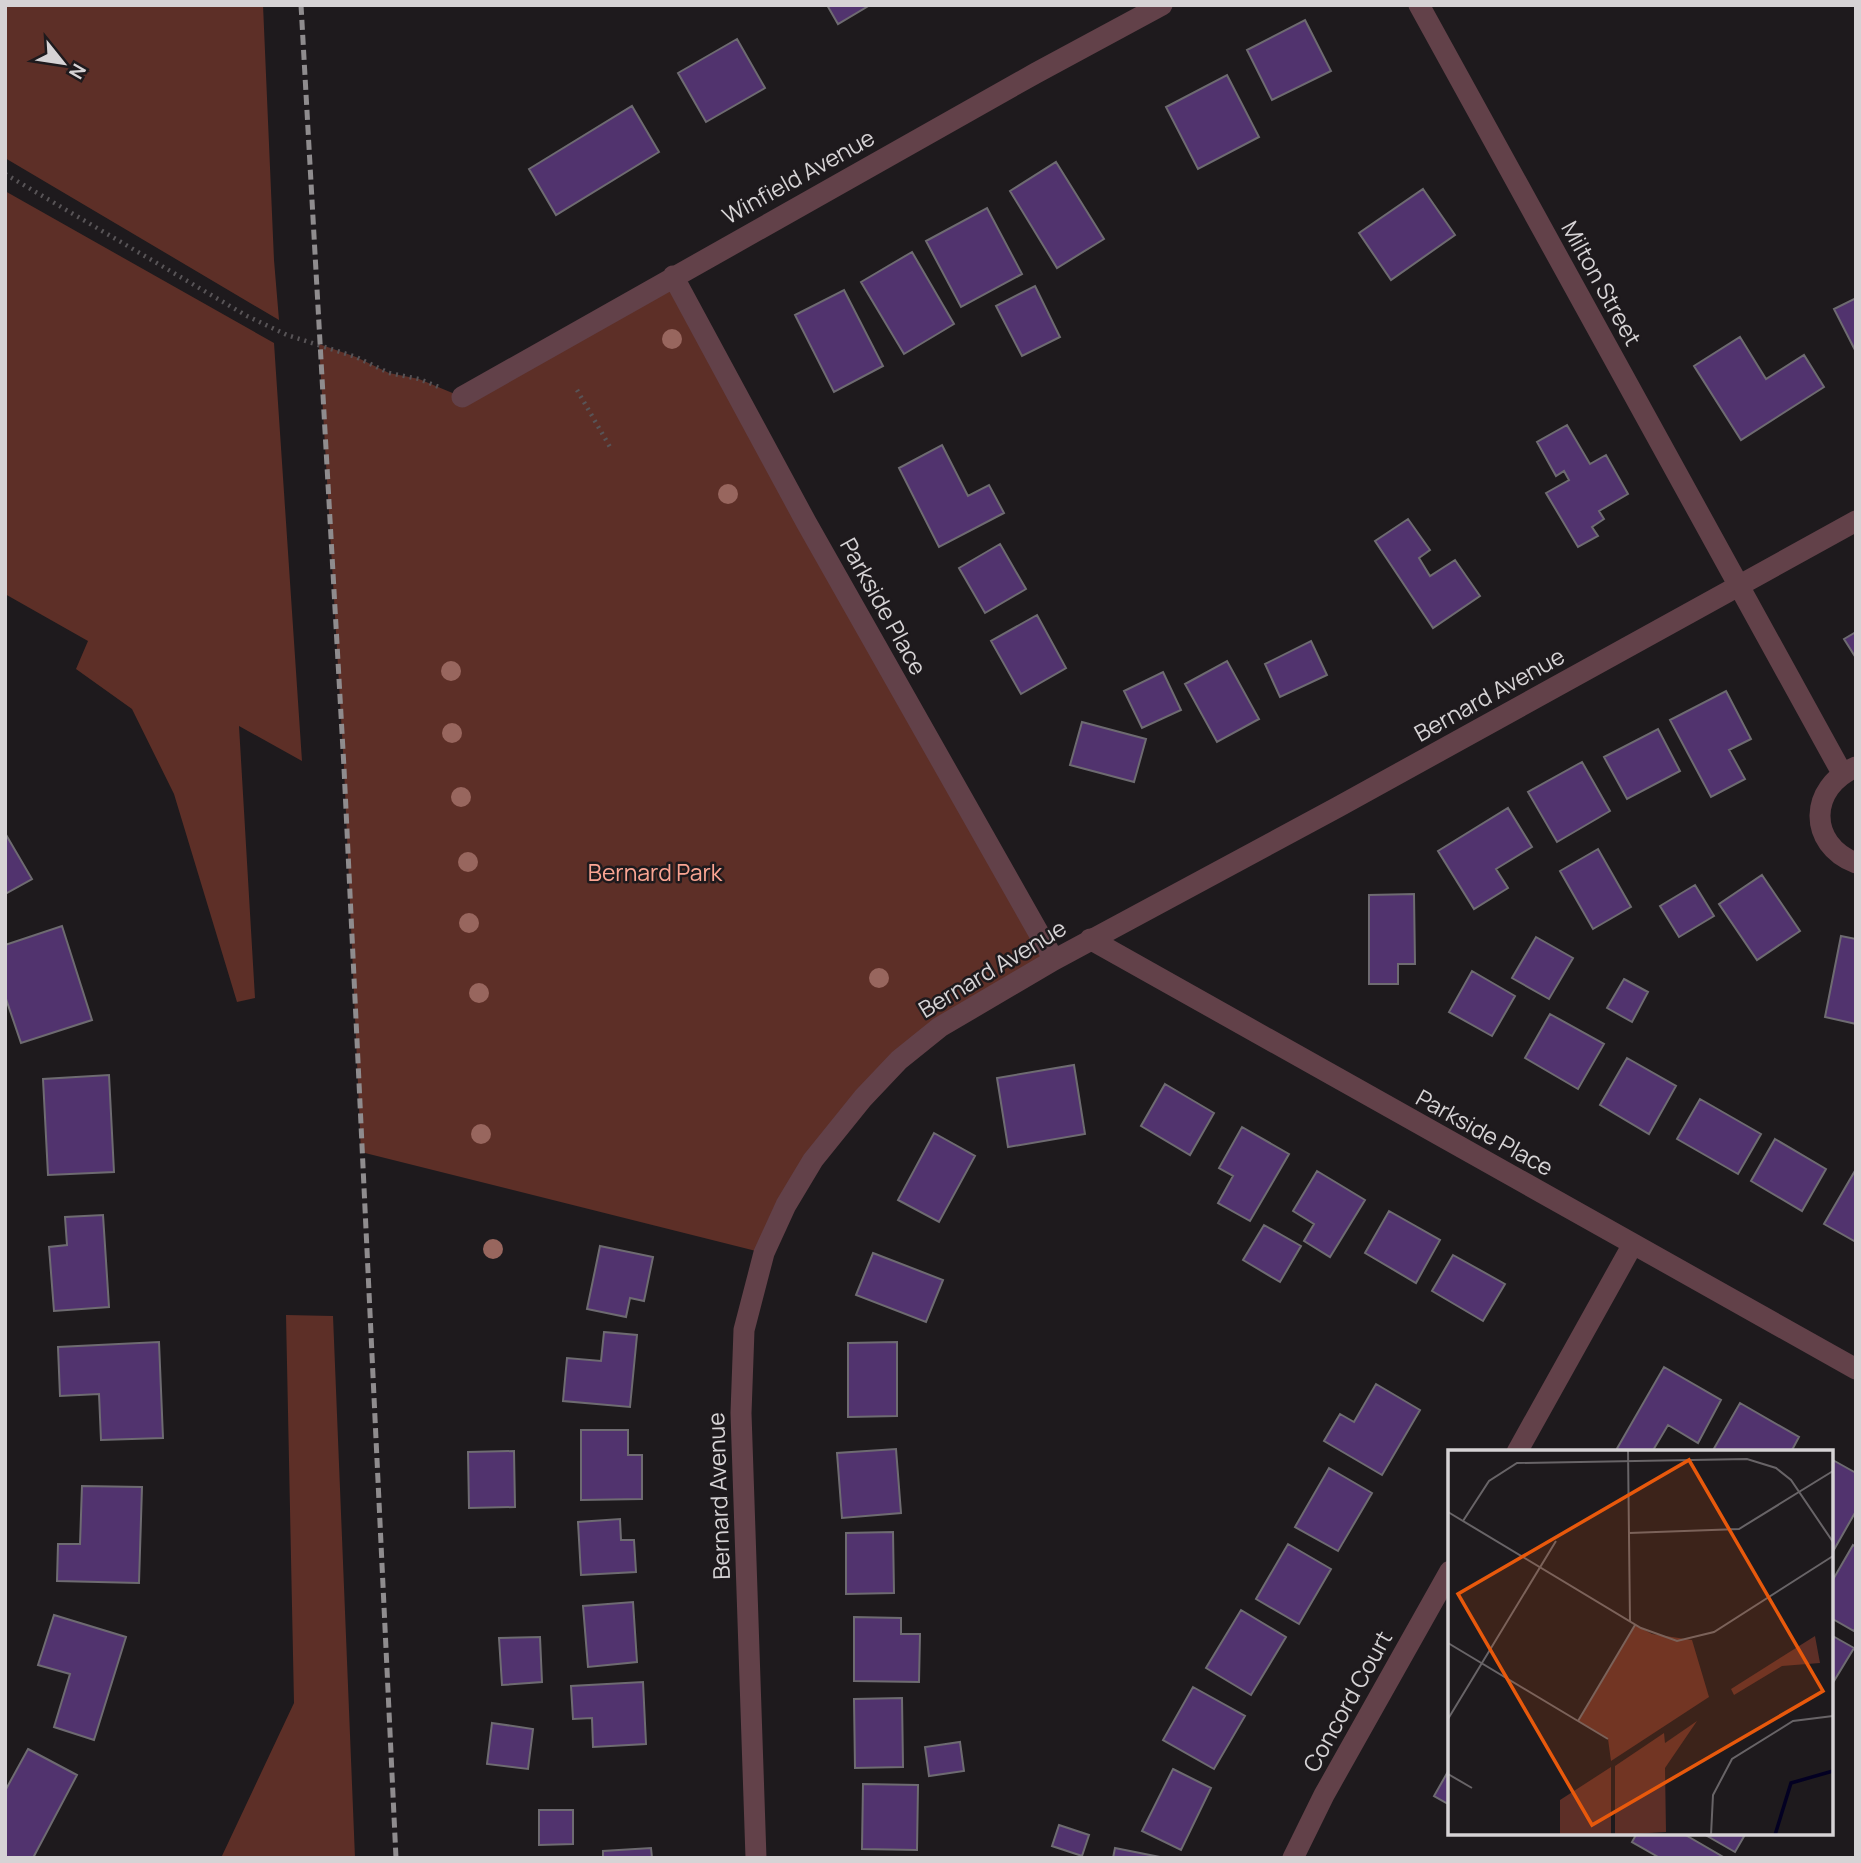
<svg xmlns="http://www.w3.org/2000/svg" width="1861" height="1863" font-family="Manrope,sans-serif">
  <style>
    .green { fill: #5d2f27 }
    .building { fill: #51336e; stroke: #6e6b71; stroke-width: 2 }
    .lines { fill: none; stroke-linecap: round; stroke-linejoin: round }
    .path { stroke: #585457; stroke-width: 4.5; stroke-dasharray: 2 5; stroke-linecap: butt }
    .minor { stroke: #624149; stroke-width: 21 }
    .rail { stroke: #8f8c8e; stroke-width: 5; stroke-dasharray: 10 5; stroke-linecap: butt }
    .tree { fill: #98665e }
    .labels { text-anchor: middle; dominant-baseline: central; stroke-width: 5; stroke-linejoin: round; paint-order: stroke }
    .street-label { font-size: 23px; fill: #d6d3d5; stroke: #1e1a1d }
    .park-label { font-size: 23px; fill: #fba593; stroke: #1e1a1d }
    .inset-river { fill: none; stroke: #030022; stroke-width: 3.5 }
    .inset-road { fill: none; stroke: #686467; stroke-width: 2 }
    .view { fill: #e8590c; fill-opacity: 0.15; stroke: #e8590c; stroke-width: 3.5 }
    .inset-edge { fill: none; stroke: #d6d3d5; stroke-width: 3.5 }
  </style>
  <rect width="100%" height="100%" fill="#1e1a1d"/>
  <!-- green -->
  <path class="green" d="M5,5H263L274,260L279,320L5,158Z
    M5,191L274,343L302,761L239,726L255,998L237,1002L174,794L132,709L76,669L88,641L5,594Z
    M673,276L1054,960L940,1027L863,1098L764,1253L361,1152L344,768L319,344L356,357L389,373L419,379L462,397Z
    M286,1315L333,1316L355,1858H221L294,1703Z"/>
  <!-- building -->
  <path class="building" d="M827,5H870L838,24Z
    M1305,20L1331,71L1272,100L1247,50Z
    M737,39L765,88L706,122L678,73Z
    M1227,75L1259,137L1198,169L1166,107Z
    M632,106L659,152L556,215L529,169Z
    M1056,162L1104,239L1057,268L1010,191Z
    M1423,189L1455,235L1391,280L1359,233Z
    M987,208L1022,274L961,307L926,241Z
    M912,252L954,324L904,354L861,282Z
    M1035,286L1060,337L1022,356L996,306Z
    M844,290L883,366L834,392L795,315Z
    M1856,298V352L1834,309Z
    M1740,337L1766,379L1804,355L1824,387L1741,440L1694,366Z
    M1567,425L1590,464L1606,455L1628,494L1599,511L1604,519L1592,527L1598,536L1578,547L1546,493L1569,480L1564,471L1556,476L1537,442Z
    M942,445L968,496L989,485L1004,513L939,547L899,468Z
    M1408,519L1430,550L1419,558L1430,576L1455,560L1480,596L1433,628L1375,541Z
    M1000,544L1026,589L985,613L959,568Z
    M1037,615L1066,668L1021,694L991,641Z
    M1856,632V658L1844,639Z
    M1311,641L1327,675L1280,697L1265,664Z
    M1227,661L1259,719L1217,742L1185,684Z
    M1163,672L1181,710L1142,728L1124,691Z
    M1726,691L1751,739L1729,750L1745,779L1711,797L1670,720Z
    M1082,722L1146,739L1134,782L1070,765Z
    M1658,729L1680,771L1627,799L1604,757Z
    M1582,762L1610,811L1557,842L1528,792Z
    M1508,808L1532,847L1496,869L1508,888L1474,909L1438,851Z
    M5,833L32,879L5,894Z
    M1598,849L1631,907L1593,929L1560,871Z
    M1762,875L1800,931L1757,960L1719,904Z
    M1695,885L1714,916L1679,937L1660,906Z
    M1414,894L1415,964H1398V984H1369V895Z
    M62,926L92,1020L21,1043L5,996V945Z
    M1841,936L1856,939V1024L1825,1017Z
    M1536,937L1573,958L1549,999L1512,978Z
    M1472,971L1515,996L1492,1036L1449,1012Z
    M1624,979L1648,992L1632,1022L1607,1008Z
    M1550,1014L1604,1044L1578,1089L1525,1058Z
    M1627,1058L1676,1086L1649,1134L1600,1105Z
    M1074,1065L1085,1134L1008,1147L997,1078Z
    M109,1075L114,1172L48,1175L43,1079Z
    M1165,1084L1214,1113L1190,1155L1141,1126Z
    M1700,1099L1761,1134L1738,1174L1677,1139Z
    M1242,1127L1289,1154L1250,1221L1218,1203L1233,1176L1219,1168Z
    M934,1133L975,1156L939,1222L898,1200Z
    M1775,1139L1826,1169L1802,1211L1751,1181Z
    M1856,1169V1242L1824,1224Z
    M1317,1171L1365,1200L1330,1257L1304,1241L1314,1224L1293,1211Z
    M1389,1211L1440,1240L1416,1283L1365,1253Z
    M103,1215L109,1307L54,1311L49,1247L67,1245L65,1217Z
    M1264,1225L1301,1246L1280,1282L1243,1260Z
    M600,1246L653,1257L644,1301L630,1298L626,1317L587,1309Z
    M873,1253L943,1280L926,1322L856,1295Z
    M1453,1255L1505,1284L1483,1321L1432,1291Z
    M604,1332L637,1335L630,1407L563,1401L567,1358L601,1361Z
    M159,1342L163,1438L101,1440L99,1394L60,1396L58,1347Z
    M897,1342V1416L848,1417V1343Z
    M1664,1367L1721,1400L1698,1443L1668,1425L1652,1452H1615Z
    M1376,1384L1420,1410L1382,1475L1324,1441L1340,1414L1354,1422Z
    M1740,1403L1799,1437L1791,1452H1712Z
    M581,1430H628V1455H642V1499L581,1500Z
    M896,1449L901,1513L842,1518L837,1453Z
    M514,1451L515,1507L469,1508L468,1452Z
    M1831,1459L1856,1473V1511L1831,1555Z
    M1329,1468L1372,1493L1338,1551L1295,1527Z
    M82,1486L142,1487L139,1583L57,1581L58,1544H80Z
    M620,1519L621,1540H634L636,1572L581,1575L578,1522Z
    M893,1532L894,1593L846,1594V1533Z
    M1288,1544L1331,1569L1299,1624L1256,1599Z
    M1853,1545L1856,1547V1627L1854,1631L1831,1618V1583Z
    M633,1602L637,1662L588,1667L583,1606Z
    M1241,1610L1286,1637L1251,1695L1206,1668Z
    M54,1615L126,1637L94,1740L54,1727L70,1674L38,1665Z
    M854,1617L901,1618V1634H920L919,1682L854,1681Z
    M1831,1635L1854,1648L1831,1686Z
    M540,1637L542,1682L502,1685L499,1638Z
    M643,1682L646,1744L593,1747L592,1718L573,1719L571,1686Z
    M1193,1687L1245,1716L1214,1769L1163,1740Z
    M902,1698L903,1767L855,1768L854,1699Z
    M492,1723L533,1729L528,1769L487,1764Z
    M960,1742L964,1771L929,1776L925,1747Z
    M28,1749L77,1775L33,1858H5V1791Z
    M1450,1768V1805L1434,1796Z
    M1173,1769L1211,1788L1181,1850L1142,1831Z
    M863,1784L918,1785L917,1850L862,1849Z
    M539,1810H573V1844L539,1845Z
    M1059,1825L1089,1835L1082,1856L1052,1846Z
    M1637,1833H1682L1725,1858H1660L1632,1842Z
    M1702,1833H1746L1735,1852Z
    M651,1848L652,1858H603V1851Z
    M1115,1848L1165,1858H1113Z"/>
  <g class="lines">
    <!-- path -->
    <path class="path" d="M5,174L247,316L287,335L356,357L389,373L419,379L439,387
      M577,390L610,447"/>
    <!-- minor -->
    <path class="minor" d="M1419,5L1842,773
      M673,276L806,522L1054,960
      M462,397L1036,73L1162,5
      M1856,767C1809,787 1807,844 1856,863
      M1090,939L1856,1369
      M1517,1452L1633,1244
      M756,1858L741,1413L744,1330L764,1253L786,1205L813,1160L863,1098L899,1060L940,1027L1054,960L1338,807L1856,521
      M1293,1858L1324,1795L1450,1571"/>
    <!-- rail -->
    <path class="rail" d="M301,5L344,768L396,1858"/>
  </g>
  <!-- trees -->
  <g class="tree">
    <circle cx="672" cy="339" r="10"/>
    <circle cx="728" cy="494" r="10"/>
    <circle cx="451" cy="671" r="10"/>
    <circle cx="452" cy="733" r="10"/>
    <circle cx="461" cy="797" r="10"/>
    <circle cx="468" cy="862" r="10"/>
    <circle cx="469" cy="923" r="10"/>
    <circle cx="879" cy="978" r="10"/>
    <circle cx="479" cy="993" r="10"/>
    <circle cx="481" cy="1134" r="10"/>
    <circle cx="493" cy="1249" r="10"/>
  </g>
  <g class="labels">
    <!-- street labels -->
    <g class="street-label">
      <text transform="translate(798 176) rotate(-29)">Winfield Avenue</text>
      <text transform="translate(1602 283) rotate(61)">Milton Street</text>
      <text transform="translate(884 606) rotate(61)">Parkside Place</text>
      <text transform="translate(1489 694) rotate(-29)">Bernard Avenue</text>
      <text transform="translate(992 968) rotate(-31)">Bernard Avenue</text>
      <text transform="translate(1485 1132) rotate(29)">Parkside Place</text>
      <text transform="translate(718 1496) rotate(-92)">Bernard Avenue</text>
      <text transform="translate(1347 1701) rotate(-61)">Concord Court</text>
    </g>
    <!-- park labels -->
    <g class="park-label">
      <text x="655" y="872">Bernard Park</text>
    </g>
  </g>
  <!-- overview -->
  <g transform="translate(1448 1450)">
    <rect width="385" height="385" fill="#1e1a1d"/>
    <path d="M187,175L204,184L244,190L261,247L163,311L160,289L130,271ZM367,186L372,213L334,216L286,245L283,239ZM249,271L217,318L218,382L167,385V316L216,283L217,293ZM163,317V385H112V350Z" fill="#5d2f27"/>
    <path class="inset-river" d="M327,385L343,333L385,321"/>
    <path class="inset-road" d="M180,0L182,172M0,62L193,178L229,191L266,182L385,106M15,71L41,31L69,13L299,9L328,18L343,30L385,92M181,83L291,79L385,21M0,193L160,289M0,269L108,91M130,271L187,175M0,324L24,338M263,385L265,345L284,309L345,271L385,266"/>
    <path class="view" d="M241,10L375,241L144,375L10,144Z"/>
    <rect width="385" height="385" class="inset-edge"/>
  </g>
  <!-- border -->
  <rect width="1861" height="1863" fill="none" stroke="#d6d3d5" stroke-width="14"/>
  <!-- north arrow -->
  <g transform="translate(63 63) rotate(120)" stroke="#1e1a1d" stroke-width="5" paint-order="stroke">
  <path d="M0-5L12 26L0 18L-12 26Z" fill="#d6d3d5"/>
  <text y="-10" font-size="19" font-weight="bold" text-anchor="middle" fill="#d6d3d5">N</text>
  </g>
</svg>
